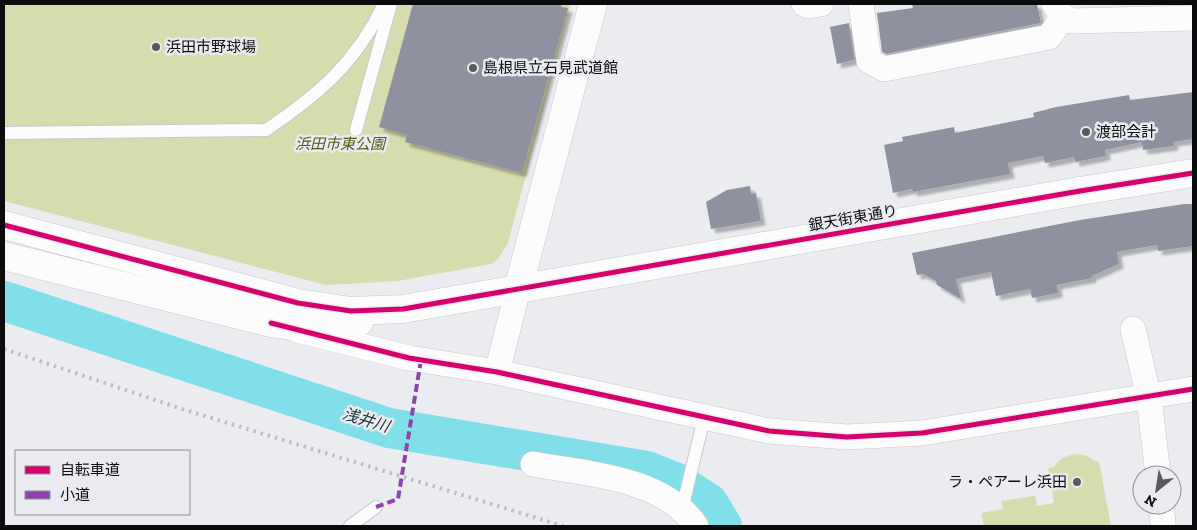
<svg xmlns="http://www.w3.org/2000/svg" width="1197" height="530" font-family="'Zilla Slab','Noto Sans JP',serif">
  <style>
    .green { fill: #d7dcae }
    .lines { fill: none; stroke-linecap: round; stroke-linejoin: round }
    .river { stroke: #80dfe9; stroke-width: 40 }
    .building { fill: #9091a0; filter: url(#shadow) }
    .service-casing { stroke: #c8c9cb; stroke-width: 14 }
    .minor-casing { stroke: #c8c9cb; stroke-width: 26 }
    .tertiary-casing { stroke: #c8c9cb; stroke-width: 29 }
    .service { stroke: #fcfcfd; stroke-width: 12 }
    .minor { stroke: #fcfcfd; stroke-width: 25 }
    .tertiary { stroke: #fcfcfd; stroke-width: 28 }
    .rail { stroke: #bdbdbf; stroke-width: 4; stroke-dasharray: 2.5 5; stroke-linecap: butt }
    .quiet { stroke: #8e44ad; stroke-width: 4; stroke-dasharray: 8 4; stroke-linecap: butt }
    .cycleway-casing { stroke: #e9ebf0; stroke-width: 8 }
    .cycleway { stroke: #d6006c; stroke-width: 5 }
    .poi-dot { fill: #595a5c; stroke: #e9ebf0; stroke-width: 2 }
    .labels { text-anchor: middle; dominant-baseline: central; stroke-width: 5; stroke-linejoin: round; paint-order: stroke }
    .poi-label { font-size: 15px; fill: #0b0c0d; stroke: #e9ebf0; text-anchor: start }
    .park-label { font-size: 15px; font-style: italic; fill: #565a17; stroke: #e9ebf0 }
    .street-label { font-size: 15px; fill: #0b0c0d; stroke: #e9ebf0 }
    .water-label { font-size: 16px; font-style: italic; fill: #20373a; stroke: #e9ebf0 }
  </style>
  <defs>
    <filter id="shadow"><feDropShadow dx="4.5" dy="4.5" stdDeviation="1" flood-color="#0004"/></filter>
  </defs>
  <rect width="100%" height="100%" fill="#eaecef"/>
  <!-- green -->
  <path class="green" d="M4,4H571L508,243L498,259L491,264L398,281L326,285L4,201Z
    M1074,454L1085,455L1095,461H1099L1111,526H984L981,513L1003,509L1001,501L1035,496L1037,506L1054,503L1048,468L1054,467L1062,458Z"/>
  <g class="lines">
    <!-- river -->
    <path class="river" d="M4,301L389,428L647,471L677,483L708,503L722,526"/>
  </g>
  <!-- building -->
  <path class="building" d="M413,4H562L561,7L568,8L522,173L405,142L407,135L379,127Z
    M912,4H1037L1041,23L886,54L882,52L877,13L913,8Z
    M849,23L855,62L854,60L837,64L830,27Z
    M1193,92V139L1173,142L1174,146L1143,150L1142,142L1105,150L1106,156L1075,162L1074,157L1045,163L1043,156L1008,163L1010,174L913,192L912,189L893,193L884,145L903,141L902,137L954,127L955,133L1034,117L1033,113L1056,107L1129,95L1130,100Z
    M750,186L751,194L756,193L761,221L711,229L706,202L727,190Z
    M1184,204H1193V246L1158,251L1157,245L1117,252L1119,264L1092,276V278L1057,285L1058,293L1032,298L1030,289L996,296L991,272L956,279L961,299L937,285L936,281L923,274L917,275L912,253L1080,220Z"/>
  <g class="lines">
    <!-- service casing -->
    <g class="service-casing">
      <path id="service" d="M356,130L391,4
        M4,133L266,130C319,94 356,63 384,4
        M682,509L704,418
        M350,526L376,507"/>
    </g>
    <!-- minor casing -->
    <g class="minor-casing">
      <path id="minor" d="M804,4L808,6L821,4
        M861,4L869,61L884,69L1049,37L1063,17
        M1054,4L1063,17L1072,21L1193,18
        M1133,329L1149,398L1158,475
        M297,330L409,358L497,372L769,431L847,437L922,433L1193,389
        M497,372L518,289
        M533,464C586,474 663,477 696,526
        M1161,505L1163,523"/>
    </g>
    <!-- tertiary casing -->
    <g class="tertiary-casing">
      <path id="tertiary" d="M4,225L298,303L351,311L403,309L1080,191L1193,173
        M4,256L271,323L303,327L359,322
        M518,289L593,4"/>
    </g>
    <!-- service -->
    <use href="#service" class="service"/>
    <!-- minor -->
    <use href="#minor" class="minor"/>
    <!-- tertiary -->
    <use href="#tertiary" class="tertiary"/>
    <!-- rail -->
    <path class="rail" d="M4,349L179,408L563,526"/>
    <!-- quiet -->
    <path class="quiet" d="M376,507L398,499L421,360"/>
    <!-- cycleway casing -->
    <g class="cycleway-casing">
      <path id="cycleway" d="M4,225L298,303L351,311L403,309L1080,191L1193,173
        M271,323L409,358L497,372L769,431L847,437L922,433L1193,389"/>
    </g>
    <!-- cycleway -->
    <use href="#cycleway" class="cycleway"/>
  </g>
  <!-- markers -->
  <g class="poi-dot">
    <circle cx="156" cy="47" r="5"/>
    <circle cx="473" cy="68" r="5"/>
    <circle cx="1086" cy="132" r="5"/>
    <circle cx="1077" cy="482" r="5"/>
  </g>
  <g class="labels">
    <!-- poi labels -->
    <g class="poi-label">
      <text x="166" y="47">浜田市野球場</text>
      <text x="483" y="68">島根県立石見武道館</text>
      <text x="1096" y="132">渡部会計</text>
      <text x="1067" y="482" text-anchor="end">ラ・ペアーレ浜田</text>
    </g>
    <!-- park labels -->
    <g class="park-label">
      <text x="340" y="144">浜田市東公園</text>
    </g>
    <!-- street labels -->
    <g class="street-label">
      <text transform="translate(853 218) rotate(-10)">銀天街東通り</text>
    </g>
    <!-- water labels -->
    <g class="water-label">
      <text transform="translate(366 420) rotate(17)">浅井川</text>
    </g>
  </g>
  <!-- border -->
  <rect width="1197" height="530" fill="none" stroke="#0b0c0d" stroke-width="10"/>
  <!-- legend -->
  <rect x="15" y="450" width="175" height="65" fill="#e9ebf0" stroke="#909295"/>
  <rect x="25" y="466" width="25" height="8" fill="#d6006c" stroke="#909295"/>
  <text x="60" y="475" font-size="15" fill="#0b0c0d">自転車道</text>
  <rect x="25" y="491" width="25" height="8" fill="#8e44ad" stroke="#909295"/>
  <text x="60" y="500" font-size="15" fill="#0b0c0d">小道</text>
  <!-- north arrow -->
  <g transform="translate(1157 490) rotate(210)"><circle r="24" fill="#e9ebf0" stroke="#909295"/>
  <path d="M0-4L9 19L0 12L-9 19Z" fill="#595a5c"/>
  <text y="-8" font-size="14" font-weight="bold" text-anchor="middle" fill="#0b0c0d">N</text>
  </g>
</svg>
